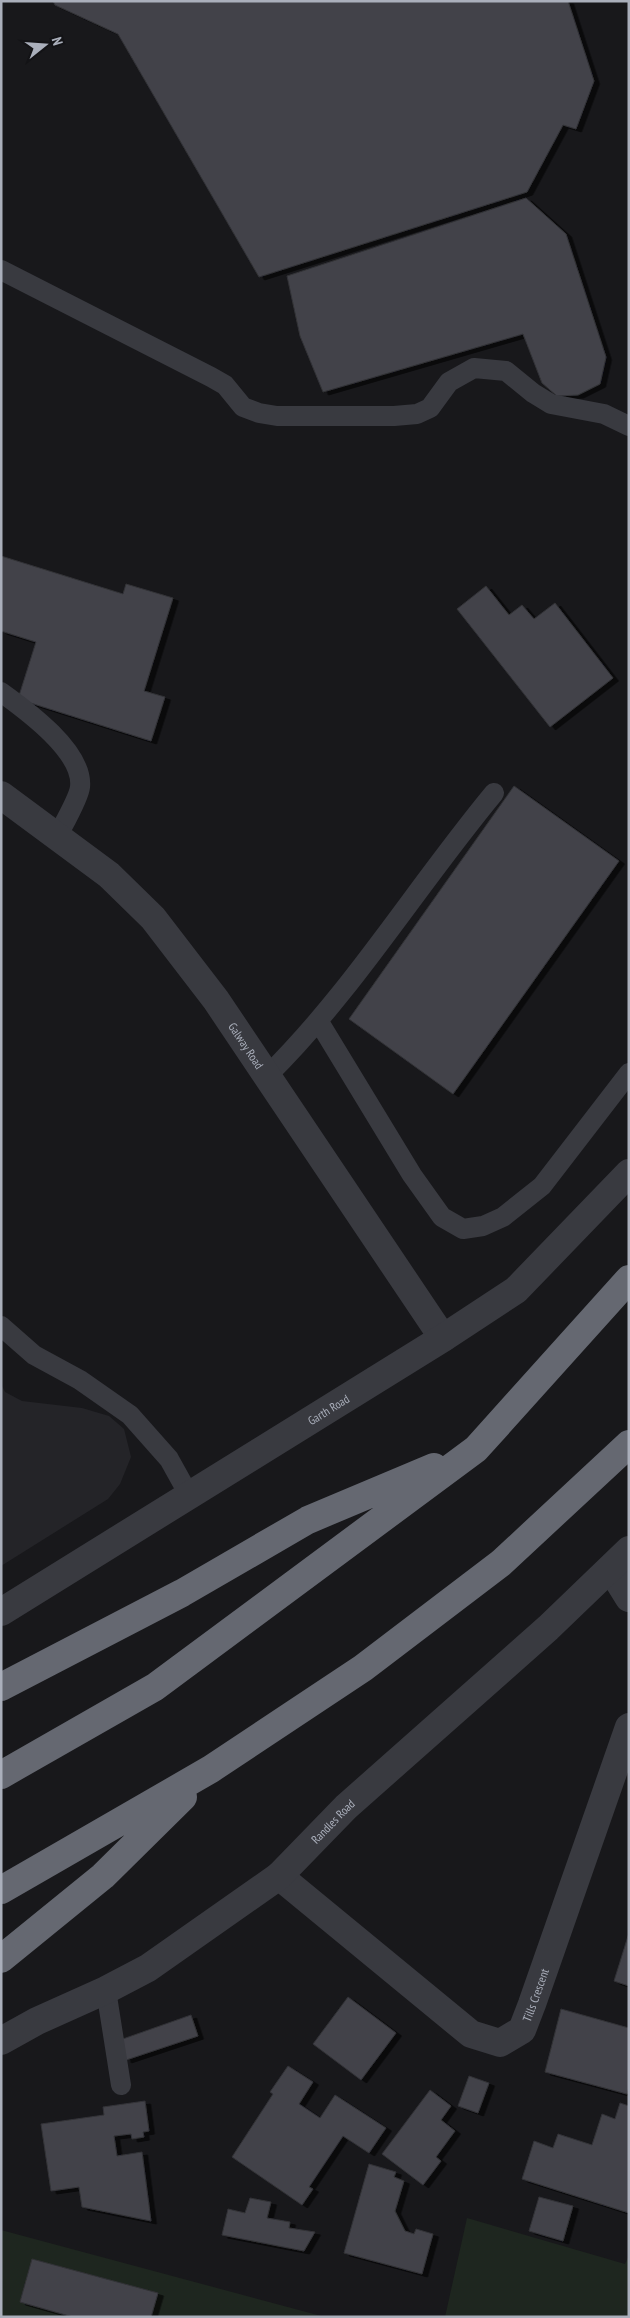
<svg xmlns="http://www.w3.org/2000/svg" width="630" height="2318" font-family="'PT Sans Narrow',sans-serif">
  <style>
    .built { fill: #242428 }
    .green { fill: #1e261f }
    .building { fill: #424348; stroke: #323237; filter: url(#shadow) }
    .lines { fill: none; stroke-linecap: round; stroke-linejoin: round }
    .lane { stroke: #393a40; stroke-width: 20 }
    .street { stroke: #393a40; stroke-width: 28 }
    .highway { stroke: #656871; stroke-width: 28 }
    .labels { text-anchor: middle; dominant-baseline: central; stroke-width: 4; stroke-linejoin: round; paint-order: stroke }
    .street-label { font-size: 12px; fill: #aaafbb; stroke: #131316 }
  </style>
  <defs>
    <filter id="shadow"><feDropShadow dx="5.5" dy="3" stdDeviation="0" flood-color="#0009"/></filter>
  </defs>
  <rect width="100%" height="100%" fill="#18181b"/>
  <!-- built -->
  <path class="built" d="M1,1384L5,1392L22,1401L82,1408L109,1416L124,1429L131,1457L120,1484L108,1499L1,1566Z"/>
  <!-- green -->
  <path class="green" d="M467,2218L625,2264L629,2255V2317H445Z
    M1,2230L325,2317H1Z"/>
  <!-- building -->
  <path class="building" d="M53,1H568L594,81L576,129L563,125L527,192L259,277L118,34L55,5Z
    M526,198L566,234L606,357L600,384L578,395L557,396L542,383L523,334L323,392L300,336L287,276Z
    M1,556L123,594L126,584L173,598L144,691L165,697L151,741L18,699L36,642L1,631Z
    M486,586L509,615L522,605L534,619L555,603L613,678L550,727L457,609Z
    M514,786L619,861L453,1094L349,1019Z
    M629,1933V1986L614,1981Z
    M348,1997L396,2033L361,2080L313,2044Z
    M561,2009L629,2028V2087L627,2094L545,2072Z
    M191,2015L198,2036L126,2060L120,2040Z
    M288,2066L313,2082L299,2104L320,2118L335,2095L386,2128L369,2153L343,2136L309,2187L313,2189L302,2205L232,2157L273,2094L270,2092Z
    M469,2076L489,2083L478,2113L458,2106Z
    M430,2090L451,2106L441,2120L455,2131L436,2157L441,2161L423,2185L382,2154Z
    M145,2101L149,2131L143,2132L144,2137L132,2139L131,2134L114,2136L117,2156L142,2152L151,2221L82,2207L79,2187L51,2191L41,2124L104,2115L103,2107Z
    M620,2103L629,2106V2213L522,2179L534,2141L553,2148L558,2134L592,2145L602,2114L615,2119Z
    M369,2164L396,2172L394,2177L404,2181L395,2211L405,2231L414,2234L416,2229L433,2234L422,2274L344,2253Z
    M539,2197L573,2206L563,2241L529,2231Z
    M250,2198L271,2202L267,2218L290,2222L289,2228L315,2232L304,2251L222,2235L228,2209L245,2213Z
    M32,2259L158,2293L151,2317H73L20,2302Z"/>
  <g class="lines">
    <!-- lane -->
    <path class="lane" d="M1,270L211,377L225,385L243,407L259,413L277,416H394L417,414L430,408L449,382L474,368L506,371L533,393L551,404L604,414L629,426
      M1,692C26,710 84,752 80,787C79,798 63,825 57,837
      M319,1022L412,1175L442,1217L463,1229L483,1226L503,1217L542,1186L629,1073
      M267,1076C354,990 416,887 494,793
      M1,1326L34,1355L80,1380L130,1415L169,1459L189,1495
      M106,1990L121,2085"/>
    <!-- street -->
    <g class="street">
      <path id="s1" d="M1,795L109,875L153,918L216,1000L443,1338"/>
      <path d="M611,1569L629,1598"/>
      <path id="s2" d="M1,1612L443,1338L516,1290L629,1173"/>
      <path id="s3" d="M279,1876L471,2034L500,2043L522,2030L532,2004L629,1727"/>
      <path id="s4" d="M1,2041L37,2021L106,1990L148,1968L279,1876L346,1807L548,1628L629,1550"/>
    </g>
    <!-- highway -->
    <path class="highway" d="M1,1687L182,1593L308,1520L434,1467
      M1,1775L155,1687L476,1449L629,1279
      M1,1890L211,1769L363,1668L501,1563L629,1444
      M1,1959L103,1876L183,1797"/>
  </g>
  <g class="labels">
    <!-- street labels -->
    <g class="street-label">
      <text stroke="none"><textPath href="#s1" startOffset="354">Galway Road</textPath></text>
      <text stroke="none"><textPath href="#s2" startOffset="385">Garth Road</textPath></text>
      <text stroke="none"><textPath href="#s4" startOffset="401">Randles Road</textPath></text>
      <text stroke="none"><textPath href="#s3" startOffset="342">Tills Crescent</textPath></text>
    </g>
  </g>
  <!-- border -->
  <rect width="630" height="2318" fill="none" stroke="#aaafbb" stroke-width="5"/>
  <!-- north arrow -->
  <g transform="translate(45 45) rotate(73)" stroke="#131316" stroke-width="4" paint-order="stroke">
  <path d="M0-4L9 19L0 12L-9 19Z" fill="#aaafbb"/>
  <text y="-8" font-size="14" font-weight="bold" text-anchor="middle" fill="#aaafbb">N</text>
  </g>
</svg>
